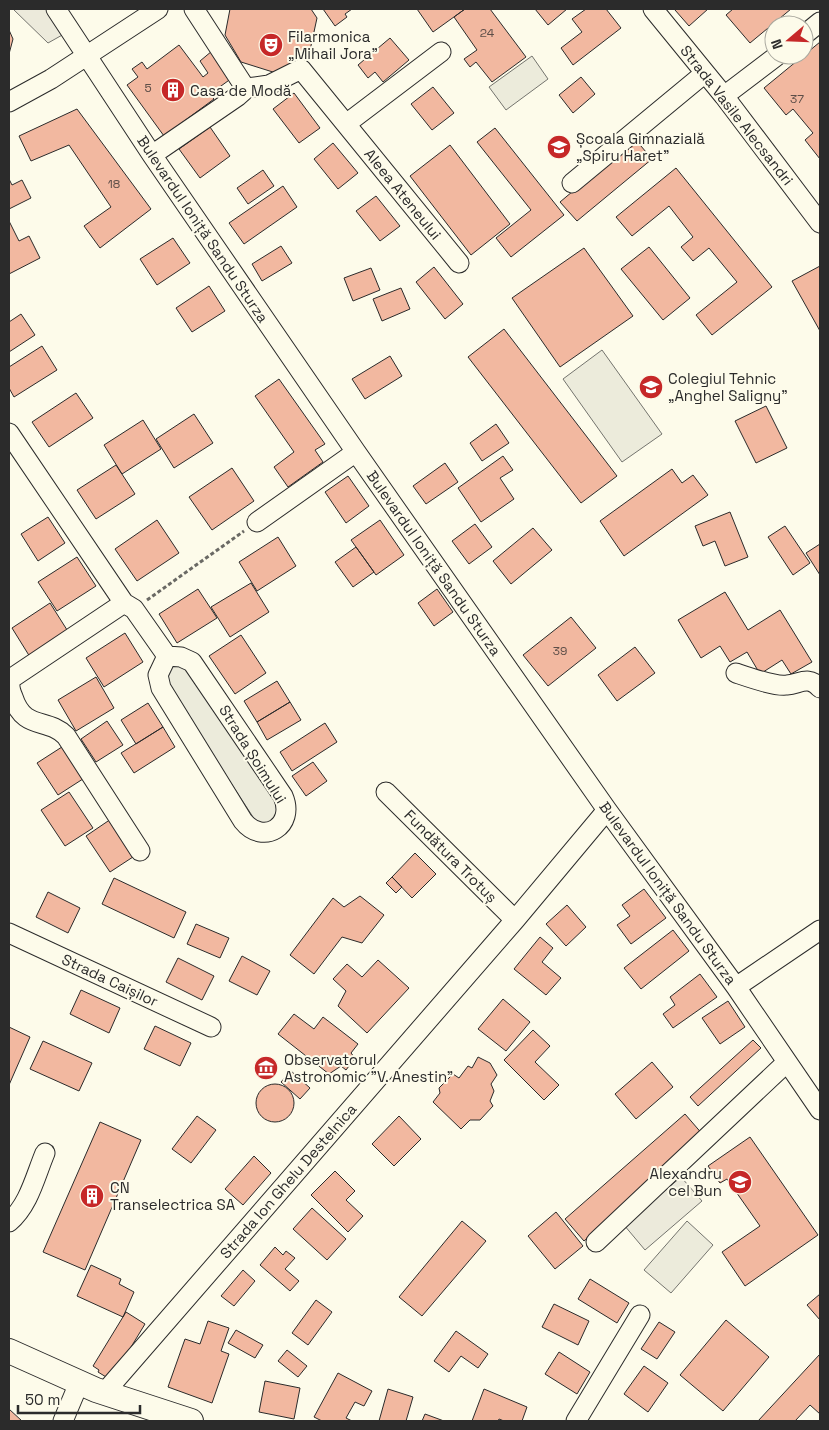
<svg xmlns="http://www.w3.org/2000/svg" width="829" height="1430" font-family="'Space Grotesk',sans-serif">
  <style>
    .green { fill: #ecebdb; stroke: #74746e }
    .parking { fill: #eceadb; stroke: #74746e }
    .building { fill: #f2b8a0; stroke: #2b2b2b }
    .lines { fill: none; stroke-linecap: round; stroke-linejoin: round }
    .minor-casing { stroke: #2b2b2b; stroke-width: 21 }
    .major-casing { stroke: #2b2b2b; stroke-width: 26 }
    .path { stroke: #6a6964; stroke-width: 3; stroke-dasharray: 4 2.5; stroke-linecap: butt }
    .minor { stroke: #fdfbea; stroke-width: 19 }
    .major { stroke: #fdfbea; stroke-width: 24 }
    .labels { text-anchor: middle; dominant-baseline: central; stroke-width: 4; stroke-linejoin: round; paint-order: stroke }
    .number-label { font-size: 12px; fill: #5d4e48 }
    .poi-label { font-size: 15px; fill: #2b2b2b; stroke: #fdfbea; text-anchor: start }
    .street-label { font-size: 15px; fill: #2b2b2b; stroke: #fdfbea }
  </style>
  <rect width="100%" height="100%" fill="#fdfbea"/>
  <!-- green -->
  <path class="green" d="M532,56L548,79L506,110L489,87Z
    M602,350L662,434L622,462L563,379Z
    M183,664L281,809L271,827L255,820L167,685C164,670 168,666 183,664Z
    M687,1221L713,1245L671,1293L644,1270Z"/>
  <!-- parking -->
  <path class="parking" d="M13,9H48L64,34L48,43Z
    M681,1177L702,1201L645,1250L624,1225Z"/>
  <!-- building -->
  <path class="building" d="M230,9H311L317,18L309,55L276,73L241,62L225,35Z
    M323,9H352L345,14L347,17L335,26Z
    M417,9H465L433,32Z
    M465,9H490L526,57L492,82L476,62L470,67L464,59L477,50L454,17Z
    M535,9H567L548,25Z
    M586,9H606L621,28L573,65L561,48L582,32L572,19Z
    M676,9H708L689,26L675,10Z
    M733,9H791L750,43L726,15Z
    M9,30L13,39L9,54Z
    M390,38L409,60L383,82L375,72L368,78L358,65Z
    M820,42V159L805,140L813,133L793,109L786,115L764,88Z
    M179,45L203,77L208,73L200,61L212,51L232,78L210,94L214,99L164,136L127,85L138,77L132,69L142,62L147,69Z
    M581,77L595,94L573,113L559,95Z
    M433,87L454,113L432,130L411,104Z
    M294,93L320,128L299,143L273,109Z
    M77,109L151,209L100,248L84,226L111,207L69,145L31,161L19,136Z
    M210,127L230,156L200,178L179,149Z
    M495,128L564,215L511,257L496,238L531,210L477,142Z
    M635,139L652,159L577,221L560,202Z
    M333,143L358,173L338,189L314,159Z
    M450,145L510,224L471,255L410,176Z
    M676,168L772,287L712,335L696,315L737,282L709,248L693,261L681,247L693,237L669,206L632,236L616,217Z
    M263,170L274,186L248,204L237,188Z
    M9,179L12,185L22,180L31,198L9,209Z
    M283,186L297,207L244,244L229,223Z
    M376,196L400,226L380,241L356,211Z
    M9,221L19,241L29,236L40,258L9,274Z
    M173,238L190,263L157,285L140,259Z
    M281,246L292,263L262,281L252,264Z
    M649,247L690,298L663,320L621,269Z
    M584,248L633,316L560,367L512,298Z
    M820,266V331L792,281Z
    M434,267L463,304L445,319L416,282Z
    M371,268L380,290L353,301L344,278Z
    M209,286L225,311L192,332L176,308Z
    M401,288L410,309L382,321L373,299Z
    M21,314L35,335L9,352V322Z
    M504,329L617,476L581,503L468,357Z
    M42,346L57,370L14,397L9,388V367Z
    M390,356L402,376L365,399L352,379Z
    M279,379L325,444L315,450L323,462L288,487L274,467L294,452L255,396Z
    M76,393L93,418L49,447L32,422Z
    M766,406L787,448L756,463L735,421Z
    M194,414L213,443L174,468L156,439Z
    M143,420L161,449L122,474L104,445Z
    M496,424L509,443L482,461L470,443Z
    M503,456L513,470L500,478L514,499L481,522L458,488Z
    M445,463L458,482L426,504L413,486Z
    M116,465L135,494L96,519L77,490Z
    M232,468L254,501L212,530L189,497Z
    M672,469L682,483L693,475L708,495L624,556L600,521Z
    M348,476L369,506L346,523L325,492Z
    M730,512L748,557L725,566L715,541L703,546L695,526Z
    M48,517L65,543L38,561L21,534Z
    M157,520L179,553L137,581L115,549Z
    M380,520L404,555L376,575L351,540Z
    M475,524L492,547L469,564L452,541Z
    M785,526L810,563L793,575L768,537Z
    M533,528L552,550L511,584L493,561Z
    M278,537L296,566L257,591L239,562Z
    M820,544V575L806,553Z
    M356,547L374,572L353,587L335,562Z
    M77,557L96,586L57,611L38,582Z
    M251,583L269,612L230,637L211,607Z
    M198,589L217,618L177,643L159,614Z
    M437,589L453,612L434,626L418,603Z
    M725,592L748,630L780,610L812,662L791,674L782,660L760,674L747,652L730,662L720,646L701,658L678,620Z
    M50,603L69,633L30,657L12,628Z
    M571,617L596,648L548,686L523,655Z
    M125,633L143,662L104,687L86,658Z
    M241,635L266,673L235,694L209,656Z
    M635,647L655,673L617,701L598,675Z
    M96,677L114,708L76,731L58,700Z
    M277,681L290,702L257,722L244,701Z
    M290,702L301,720L267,740L257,722Z
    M148,703L163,727L136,744L121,720Z
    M107,721L123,745L96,762L81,739Z
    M325,723L337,742L292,771L280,752Z
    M163,727L175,747L134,773L121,753Z
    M65,745L86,777L58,795L37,763Z
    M313,762L327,781L306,796L292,776Z
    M69,792L93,828L65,846L41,810Z
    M111,819L136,855L110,872L86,836Z
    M415,853L436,874L412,898L392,877Z
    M392,877L402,887L396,893L386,883Z
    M114,878L186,912L174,938L102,904Z
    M644,889L666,918L631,944L617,925L630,916L622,905Z
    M48,892L80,908L68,933L36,917Z
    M360,896L384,915L362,943L342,937L314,974L290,955L333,898L344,907Z
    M567,905L586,927L566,946L546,924Z
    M196,924L229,938L220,958L187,944Z
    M673,930L689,951L641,989L624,968Z
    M540,937L553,948L542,962L561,978L546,995L514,969Z
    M242,956L270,971L257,995L229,981Z
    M178,958L214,976L202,1000L166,982Z
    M378,960L409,988L367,1033L338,1006L346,991L333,979L347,964L362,977Z
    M700,974L717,997L673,1028L663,1014L675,1005L670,997Z
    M81,990L120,1008L109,1033L70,1014Z
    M503,999L530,1022L506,1051L478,1029Z
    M728,1001L745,1027L720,1044L702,1018Z
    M294,1014L314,1029L323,1017L358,1044L351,1053L355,1058L346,1070L341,1066L329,1074L278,1034Z
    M155,1026L191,1043L180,1066L144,1049Z
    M9,1027L30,1037L9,1085Z
    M533,1030L550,1046L535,1062L559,1085L544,1100L504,1060Z
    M753,1040L761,1048L698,1106L690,1097Z
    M43,1041L92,1063L79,1091L30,1069Z
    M478,1057L490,1063L497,1075L491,1084L494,1091L490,1101L493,1106L480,1120H470L461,1129L433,1102L440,1093L439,1088L453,1074L459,1078L468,1066L472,1068Z
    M652,1062L673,1087L636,1119L615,1094Z
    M291,1071L310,1088L300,1099L281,1082Z
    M256 1103a19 19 0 1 1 38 0a19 19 0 1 1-38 0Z
    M685,1114L704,1136L584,1241L565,1219Z
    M197,1116L216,1130L191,1163L172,1149Z
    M399,1116L421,1139L394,1166L372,1144Z
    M100,1122L141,1140L85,1270L43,1252Z
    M750,1137L818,1235L745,1286L722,1252L760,1226L727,1179L720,1183L708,1166Z
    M254,1156L271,1173L243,1205L225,1189Z
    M335,1171L355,1191L346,1200L363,1216L348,1232L311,1195Z
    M312,1208L346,1239L327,1260L293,1229Z
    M556,1212L583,1246L555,1269L528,1236Z
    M462,1221L486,1241L422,1316L399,1297Z
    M275,1247L283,1255L286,1251L295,1258L285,1269L299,1281L290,1291L260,1265Z
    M91,1265L121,1279L119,1284L134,1292L123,1317L77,1296Z
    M243,1270L255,1281L234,1306L221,1296Z
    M590,1279L629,1303L617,1323L578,1299Z
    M820,1294V1320L807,1305Z
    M316,1300L332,1312L308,1345L292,1333Z
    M554,1304L589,1321L578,1345L542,1327Z
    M126,1312L145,1324L111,1380L98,1372L99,1370L93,1366Z
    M726,1320L769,1357L723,1411L680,1375Z
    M208,1321L229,1328L221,1351L229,1354L212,1403L168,1387L185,1339L200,1344Z
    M659,1322L675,1332L657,1359L641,1349Z
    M236,1330L263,1345L255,1358L228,1343Z
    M456,1331L488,1354L478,1368L461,1356L449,1372L434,1361Z
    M287,1350L307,1366L298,1377L278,1361Z
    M559,1352L590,1372L577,1394L545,1374Z
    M820,1354V1414L810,1405L795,1421H758Z
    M644,1366L668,1383L648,1412L624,1394Z
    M338,1373L372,1391L364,1406L355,1402L346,1418L352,1421H322L314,1417Z
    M265,1381L300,1388L294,1419L259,1412Z
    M388,1389L413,1397L406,1421H379Z
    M484,1389L527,1407L522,1421H504L499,1419L498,1421H472Z
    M9,1409L22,1421H9Z
    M425,1414L444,1421H422Z"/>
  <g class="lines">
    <!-- minor casing -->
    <g class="minor-casing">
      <path id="minor" d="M56,9L152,155L356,452L607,810L736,987L820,1110
        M194,9L246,89
        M653,9L724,96L820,223
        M804,35L820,22
        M724,96L778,55
        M9,102L51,79L158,9
        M346,124L441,52
        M152,155L238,96L247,88L269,85L301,69L459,263
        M572,183L705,73
        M9,433L124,603L134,609L167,656
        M257,522L356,452
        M124,603L12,678C8,684 10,690 13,697C24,731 47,717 66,736L140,851
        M167,656L181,657L192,662L283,796C296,826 263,846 243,821L161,688L158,675Z
        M736,673C748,677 776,687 787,685C800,684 808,675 820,688
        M386,792L515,920
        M9,933L211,1027
        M736,987L820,930
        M9,1222C29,1205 35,1177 45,1153
        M596,1242L786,1063
        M105,1392L515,920L607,810
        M63,1421L79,1383
        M576,1421L640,1315"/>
    </g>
    <!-- major casing -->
    <g class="major-casing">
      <path id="major" d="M9,1351L96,1390L191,1421"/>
    </g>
    <!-- path -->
    <path class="path" d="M147,600L244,531"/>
    <!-- minor -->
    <use href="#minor" class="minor"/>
    <!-- major -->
    <use href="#major" class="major"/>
  </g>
  <!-- icons -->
  <defs>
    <g id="theatre-disc" transform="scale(1.25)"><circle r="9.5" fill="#c62828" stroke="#fdfbea"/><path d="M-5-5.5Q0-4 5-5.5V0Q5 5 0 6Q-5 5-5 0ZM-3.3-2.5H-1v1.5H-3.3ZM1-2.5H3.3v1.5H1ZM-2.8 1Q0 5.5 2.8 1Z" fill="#fff"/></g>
    <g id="building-disc" transform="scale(1.25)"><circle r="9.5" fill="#c62828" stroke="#fdfbea"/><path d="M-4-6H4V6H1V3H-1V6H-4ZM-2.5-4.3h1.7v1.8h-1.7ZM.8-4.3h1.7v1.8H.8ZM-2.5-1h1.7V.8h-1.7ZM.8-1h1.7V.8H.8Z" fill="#fff"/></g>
    <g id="school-disc" transform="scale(1.25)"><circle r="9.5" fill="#c62828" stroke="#fdfbea"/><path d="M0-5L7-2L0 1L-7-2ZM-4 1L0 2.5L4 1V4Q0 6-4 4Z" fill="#fff"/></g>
    <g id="museum-disc" transform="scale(1.25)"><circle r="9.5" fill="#c62828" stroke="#fdfbea"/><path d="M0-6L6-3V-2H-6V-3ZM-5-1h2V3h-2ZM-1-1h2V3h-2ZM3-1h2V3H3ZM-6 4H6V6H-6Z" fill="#fff"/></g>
  </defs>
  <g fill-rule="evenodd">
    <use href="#theatre-disc" x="271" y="45"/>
    <use href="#building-disc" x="173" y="90"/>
    <use href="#school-disc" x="559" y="147"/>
    <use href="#school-disc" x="651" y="387"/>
    <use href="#museum-disc" x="266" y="1068"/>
    <use href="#school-disc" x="740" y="1182"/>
    <use href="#building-disc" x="92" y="1196"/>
  </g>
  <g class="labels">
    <!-- number labels -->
    <g class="number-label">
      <text x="487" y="33">24</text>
      <text x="148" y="88">5</text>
      <text x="797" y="99">37</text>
      <text x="114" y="184">18</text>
      <text x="560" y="651">39</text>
    </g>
    <!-- poi labels -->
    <g class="poi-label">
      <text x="288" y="36">Filarmonica<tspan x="288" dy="17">„Mihail Jora”</tspan></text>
      <text x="190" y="90">Casa de Modă</text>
      <text x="576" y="138">Școala Gimnazială<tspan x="576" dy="17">„Spiru Haret”</tspan></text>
      <text x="668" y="378">Colegiul Tehnic<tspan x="668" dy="17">„Anghel Saligny”</tspan></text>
      <text x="284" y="1059">Observatorul<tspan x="284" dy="17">Astronomic "V. Anestin"</tspan></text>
      <text x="722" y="1173" text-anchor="end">Alexandru<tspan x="722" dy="17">cel Bun</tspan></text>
      <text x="110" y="1187">CN<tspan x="110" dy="17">Transelectrica SA</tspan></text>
    </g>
    <!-- street labels -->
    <g class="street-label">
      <text transform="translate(737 115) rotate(52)">Strada Vasile Alecsandri</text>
      <text transform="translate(403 194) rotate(51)">Aleea Ateneului</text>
      <text transform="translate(203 229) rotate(56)">Bulevardul Ioniță Sandu Sturza</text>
      <text transform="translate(434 563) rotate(55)">Bulevardul Ioniță Sandu Sturza</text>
      <text transform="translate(253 754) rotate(58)">Strada Șoimului</text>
      <text transform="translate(451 856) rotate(45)">Fundătura Trotuș</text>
      <text transform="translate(668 893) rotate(54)">Bulevardul Ioniță Sandu Sturza</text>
      <text transform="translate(110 980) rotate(25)">Strada Caișilor</text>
      <text transform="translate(288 1181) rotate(-49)">Strada Ion Ghelu Destelnica</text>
    </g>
  </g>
  <!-- border -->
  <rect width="829" height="1430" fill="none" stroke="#2b2b2b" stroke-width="20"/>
  <!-- north arrow -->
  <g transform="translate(789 40) rotate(251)"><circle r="24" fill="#fdfbea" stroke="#a9a89e"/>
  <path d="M0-4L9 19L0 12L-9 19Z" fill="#c62828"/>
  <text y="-8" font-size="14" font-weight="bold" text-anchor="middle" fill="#2b2b2b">N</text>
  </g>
  <!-- scale -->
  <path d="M18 1405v8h122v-8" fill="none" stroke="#2b2b2b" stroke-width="2.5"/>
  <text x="25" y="1405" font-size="15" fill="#2b2b2b" stroke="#fdfbea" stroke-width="4" paint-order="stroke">50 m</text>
</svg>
